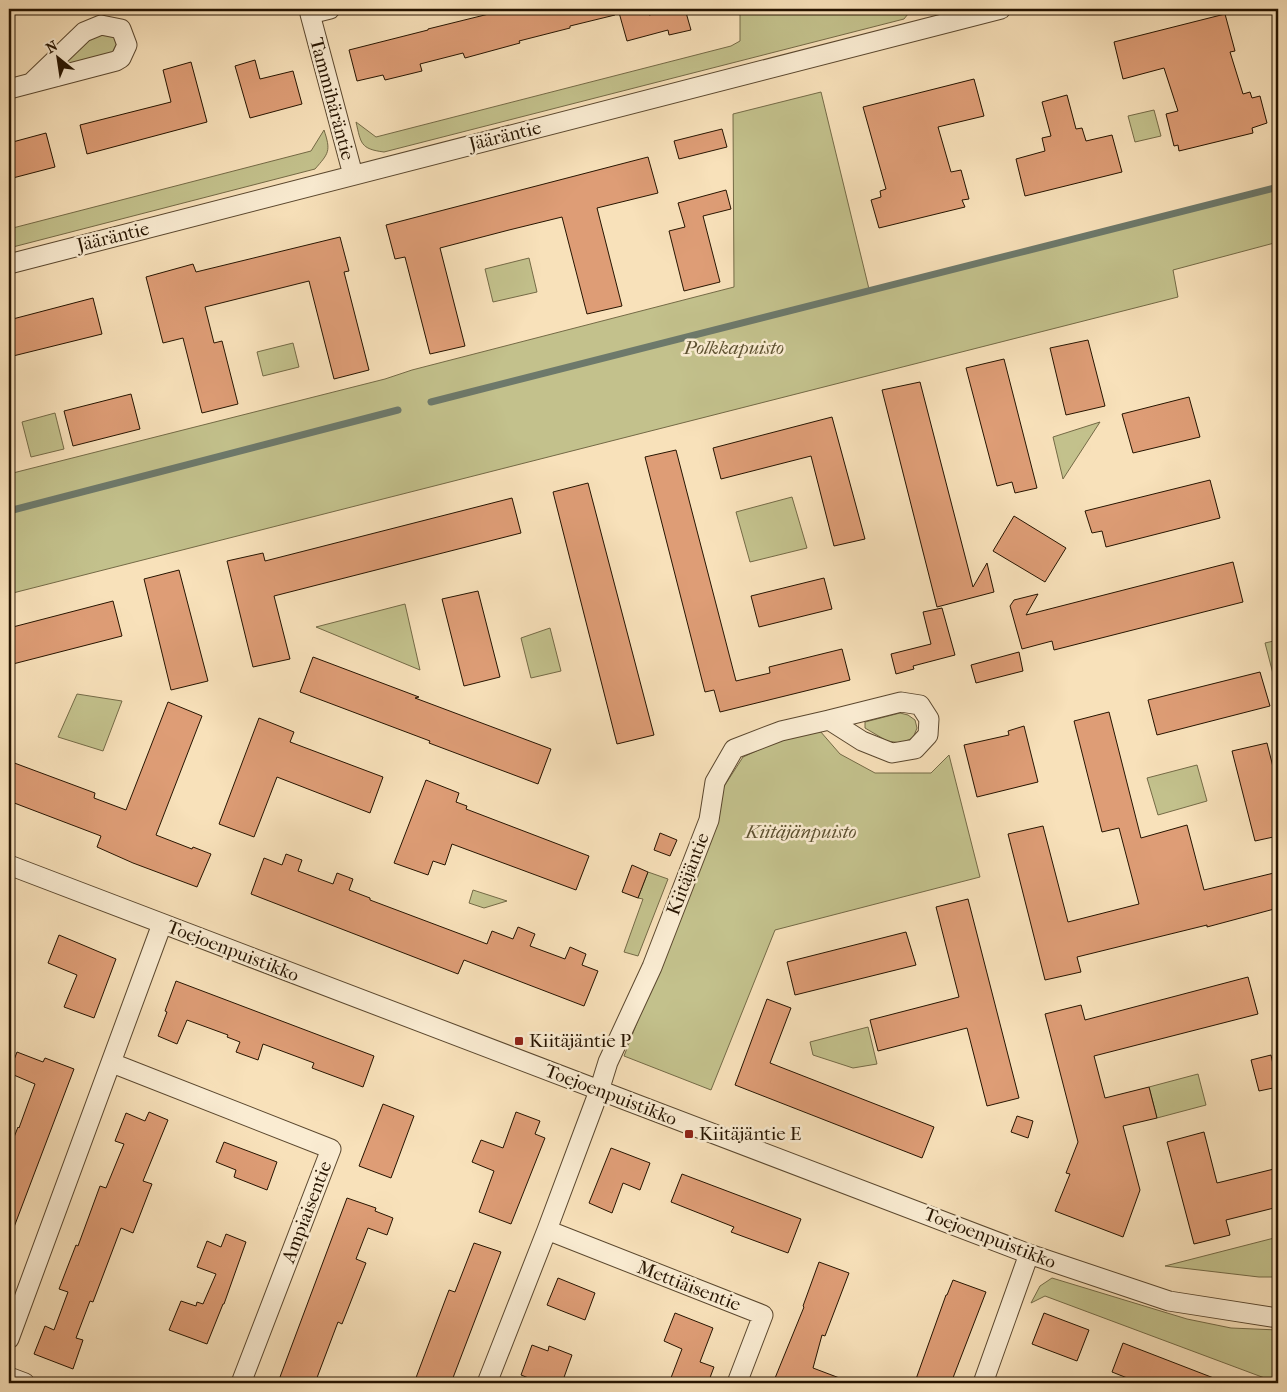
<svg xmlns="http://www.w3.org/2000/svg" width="1287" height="1392" font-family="'IM FELL French Canon',serif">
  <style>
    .green { fill: #c3c18c; stroke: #746a46 }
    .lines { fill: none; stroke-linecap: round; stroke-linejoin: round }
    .stream { stroke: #6d796b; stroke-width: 7 }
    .building { fill: #de9d76; stroke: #261400 }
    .street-casing { stroke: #5a472e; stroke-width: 21 }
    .street { stroke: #faecd2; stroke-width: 19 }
    .poi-dot { fill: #8f2418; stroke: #faecd2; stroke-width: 2 }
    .labels { text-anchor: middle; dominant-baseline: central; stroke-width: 5; stroke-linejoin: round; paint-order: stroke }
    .street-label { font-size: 19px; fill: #261400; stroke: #faecd2 }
    .park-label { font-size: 19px; font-style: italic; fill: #5d5131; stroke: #faecd2 }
    .poi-label { font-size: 19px; fill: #261400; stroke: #faecd2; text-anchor: start }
  </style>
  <rect width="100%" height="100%" fill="#f8e1ba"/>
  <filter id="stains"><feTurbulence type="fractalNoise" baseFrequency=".004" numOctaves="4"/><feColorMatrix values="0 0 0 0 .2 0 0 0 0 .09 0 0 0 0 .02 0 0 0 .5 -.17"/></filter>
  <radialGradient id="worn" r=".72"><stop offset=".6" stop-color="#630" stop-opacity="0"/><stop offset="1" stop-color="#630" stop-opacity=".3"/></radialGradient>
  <!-- green -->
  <path class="green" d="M740,9H912L904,19L384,152C360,149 361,143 356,122L376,137L731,46L740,41Z
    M98,33C108,33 115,33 117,43L112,53L63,69L62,65L88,41Z
    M821,92L869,289L1278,189V242L1173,270L1178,297L9,594V474L385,379L412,370L734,287L733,114Z
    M1154,110L1161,136L1135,142L1128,116Z
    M324,130C331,151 329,153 315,169L9,248V229L311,151Z
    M529,258L537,292L493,302L485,269Z
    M293,343L299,367L263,376L257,352Z
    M55,413L64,449L31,457L22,422Z
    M1100,422L1063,479L1053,437Z
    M792,497L807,548L750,562L736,512Z
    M405,604L420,670L316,627Z
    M550,628L561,671L531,678L521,638Z
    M1278,640V693L1265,643Z
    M77,694L122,701L103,751L58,737Z
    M900,713L908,715L915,720L917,728L913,738L901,743L887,741L865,728V722Z
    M820,731L840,754L875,773H931L949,755L980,877L775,930L711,1090L624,1056L685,899L723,788L743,757L785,738Z
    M1197,765L1207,801L1158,815L1147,778Z
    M648,872L668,879L638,956L624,952L643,899L638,898Z
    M473,890L507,901L484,908L469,903Z
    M868,1027L877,1064L853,1068L813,1055L810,1042Z
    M1198,1074L1206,1105L1157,1118L1149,1087Z
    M1278,1237V1277H1259L1165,1266Z
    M1052,1278L1187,1319L1231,1328L1278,1330V1383L1045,1296L1031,1303L1040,1286Z"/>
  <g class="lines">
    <!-- stream -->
    <path class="stream" d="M431,402L1278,187
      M9,511L398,410"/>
  </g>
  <!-- building -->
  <path class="building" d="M509,9H614L615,15L570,26V28L519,41L520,43L465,58L463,53L420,64L422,71L385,80L383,75L357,81L349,50L428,30V29Z
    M618,9H647L649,15L678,9H685L691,30L669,35L668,30L627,41Z
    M1225,14L1235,51L1230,52L1243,94L1250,92L1252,98L1260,96L1267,123L1252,128L1253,133L1179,151L1178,145L1174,146L1166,114L1178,111L1164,68L1123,79L1114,42Z
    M255,60L260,79L293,71L302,104L250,118L235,66Z
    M191,62L207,122L87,154L80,125L171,102L163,70Z
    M974,79L984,116L938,127L951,172L961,170L969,199L962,200L965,207L879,228L871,200L881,197L880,191L886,189L863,107Z
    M1067,95L1076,129L1082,128L1086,141L1112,135L1122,172L1025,196L1016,159L1045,151L1042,138L1051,136L1042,102Z
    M722,129L727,147L679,159L674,141Z
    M46,133L55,167L9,179V143Z
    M648,157L658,193L597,208L622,306L587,314L562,217L509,230L440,248L465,346L430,354L405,257L395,259L386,225Z
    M726,190L731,209L703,216L720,282L684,291L669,231L685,227L678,203Z
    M340,237L349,271L344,272L369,370L334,379L309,281L205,307L214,343L222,341L238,404L202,413L183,338L163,343L146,277L193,264L196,272Z
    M93,298L102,334L9,357V320Z
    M1088,340L1105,406L1066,415L1050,348Z
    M1004,359L1037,488L1015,493L1012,482L997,486L966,368Z
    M920,382L973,587L987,563L994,592L937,607L882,390Z
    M131,394L140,429L73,446L64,411Z
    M1189,397L1200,437L1133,453L1122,414Z
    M832,417L865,539L834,546L811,456L721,479L713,448Z
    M676,450L736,681L770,673L769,667L842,649L850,680L720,712L714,690L705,692L645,457Z
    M1210,480L1220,518L1106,547L1102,531L1092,533L1085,511Z
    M588,483L654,735L617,744L553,492Z
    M512,498L521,533L274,596L290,659L253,667L227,561L263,553L265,561Z
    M1014,516L1066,548L1045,582L993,551Z
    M1233,562L1243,602L1054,650L1052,641L1022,649L1010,606L1014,600L1038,594L1026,615Z
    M179,570L208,681L171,690L144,579Z
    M824,578L832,609L759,627L751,596Z
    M478,591L500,677L464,686L442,599Z
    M113,601L122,636L9,665V628Z
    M942,608L955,655L913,666L914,669L896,674L891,654L931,644L923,612Z
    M1019,652L1023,671L976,683L971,665Z
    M313,657L419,697L415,698L551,749L538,784L429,743L430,741L300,692Z
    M1260,672L1270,706L1157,735L1148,700Z
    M168,702L202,716L156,835L192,849L193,847L211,854L197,887L133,863L97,847L101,836L9,801V761L95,793L94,798L126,810Z
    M1109,712L1141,838L1187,825L1204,890L1278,872V908L1207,927V925L1077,957L1081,972L1045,980L1008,834L1043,826L1068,922L1139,904L1119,828L1102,832L1074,721Z
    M259,718L294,732L290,742L383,777L370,813L277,777L254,837L219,824Z
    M1024,726L1038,782L977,797L964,745L1009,735L1008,731Z
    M1267,743L1278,787V836L1255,841L1232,751Z
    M426,780L459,793L456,802L467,806L466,809L589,856L576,890L452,844L445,865L433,861L428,875L394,863Z
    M660,833L677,840L670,856L654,850Z
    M286,854L302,860L298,871L333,884L337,873L353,879L349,890L370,898V900L487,944L492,931L513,939L518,927L535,934L530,946L565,959L570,947L586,954L582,965L598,971L584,1006L464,960L458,974L251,894L264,858L282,865Z
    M632,865L648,872L638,898L622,892Z
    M968,899L1019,1098L987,1106L967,1028L878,1051L870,1020L959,997L936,907Z
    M906,932L916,965L795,995L787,962Z
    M59,935L116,959L94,1018L64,1007L77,975L48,963Z
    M1248,977L1258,1014L1094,1056L1105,1098L1149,1087L1157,1118L1123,1126L1140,1190L1123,1237L1055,1211L1070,1174L1066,1173L1078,1142L1045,1014L1081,1005L1085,1020Z
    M176,981L374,1056L363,1087L312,1068L314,1063L263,1044L258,1060L236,1052L240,1042L227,1037L228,1035L187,1020L177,1044L158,1036L167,1012L165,1011Z
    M767,999L791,1008L770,1063L934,1127L922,1158L735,1085Z
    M17,1052L43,1062L45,1058L74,1069L11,1235L9,1234V1150L18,1127L19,1128L35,1084L9,1073Z
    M1271,1055L1278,1087L1259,1091L1251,1060Z
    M383,1104L414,1116L391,1178L359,1166Z
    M149,1112L168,1120L143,1181L152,1184L133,1233L121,1228L93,1302L90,1301L76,1338L83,1340L73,1369L34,1354L45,1326L54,1330L68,1292L59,1289L76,1245L78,1246L100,1186L106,1188L124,1144L115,1141L126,1113L145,1121Z
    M516,1112L540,1121L535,1134L545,1138L511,1224L479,1212L494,1171L472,1162L481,1140L503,1148Z
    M1017,1116L1033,1121L1028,1138L1011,1132Z
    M1204,1132L1217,1183L1278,1168V1207L1226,1220L1230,1235L1194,1244L1167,1142Z
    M224,1142L277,1162L267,1190L234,1177L236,1170L216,1162Z
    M611,1148L650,1163L640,1190L623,1183L612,1213L589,1203Z
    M682,1174L801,1219L788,1253L731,1232L734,1227L671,1202Z
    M347,1198L376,1208L375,1211L393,1218L387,1235L368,1228L356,1259L366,1263L342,1324L338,1322L315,1383H298L280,1377Z
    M226,1234L246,1242L224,1304H223L207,1344L169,1330L181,1301L196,1306L197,1302L203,1304L216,1274L197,1267L207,1241L221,1247Z
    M474,1243L501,1252L451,1383H414L449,1290L455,1292Z
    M819,1262L849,1273L825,1336L822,1335L813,1368L850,1382V1383H773L804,1307L803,1306Z
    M558,1278L595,1293L585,1320L547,1305Z
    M953,1280L986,1292L951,1383H927L916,1379L946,1295H947Z
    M675,1313L713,1328L700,1362L714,1367L708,1383H669L682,1349L664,1341Z
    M1044,1313L1089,1330L1077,1361L1032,1344Z
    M1123,1343L1224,1382V1383H1140L1112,1372Z
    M532,1345L548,1351L549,1346L572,1355L562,1383H541L521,1375Z"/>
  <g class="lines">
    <!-- street casing -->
    <g class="street-casing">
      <path id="street" d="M330,9L310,14L353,175
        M9,89L116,61L121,58L127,45L121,29L101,25L84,32L31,83
        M9,264L1001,9
        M9,865L1029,1254L1169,1301L1278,1318
        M112,1063L331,1149L241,1383
        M547,1230L763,1315L737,1383
        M9,1339L162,924
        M9,1377L25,1383
        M487,1383L547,1230L599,1091L608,1062L652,967L709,820L715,782L734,749L781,731L829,720L862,741L892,753L915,749L928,735L929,719L920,705L901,702L829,720
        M983,1383L1029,1254"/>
    </g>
    <!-- street -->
    <use href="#street" class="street"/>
  </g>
  <!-- markers -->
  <g class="poi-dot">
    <rect x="514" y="1036" width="10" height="10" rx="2.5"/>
    <rect x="684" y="1129" width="10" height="10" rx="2.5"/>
  </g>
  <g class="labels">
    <!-- street labels -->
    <g class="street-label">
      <text transform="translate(332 99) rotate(75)">Tammihäräntie</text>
      <text transform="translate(505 136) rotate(-14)">Jääräntie</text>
      <text transform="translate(113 237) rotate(-14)">Jääräntie</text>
      <text transform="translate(688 874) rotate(-69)">Kiitäjäntie</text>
      <text transform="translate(233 951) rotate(21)">Toejoenpuistikko</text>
      <text transform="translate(611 1095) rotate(21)">Toejoenpuistikko</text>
      <text transform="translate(307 1212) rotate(-69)">Ampiaisentie</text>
      <text transform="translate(990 1238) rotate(21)">Toejoenpuistikko</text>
      <text transform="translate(689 1286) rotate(21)">Mettiäisentie</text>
    </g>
    <!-- park labels -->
    <g class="park-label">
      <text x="734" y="348">Polkkapuisto</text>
      <text x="801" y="832">Kiitäjänpuisto</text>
    </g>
    <!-- poi labels -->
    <g class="poi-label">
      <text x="529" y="1041">Kiitäjäntie P</text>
      <text x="699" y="1134">Kiitäjäntie E</text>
    </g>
  </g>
  <!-- margin -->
  <rect width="1287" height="1392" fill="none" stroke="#f8e1ba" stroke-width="30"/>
  <rect x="10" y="10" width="1267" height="1372" fill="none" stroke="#261400" stroke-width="2.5"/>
  <rect x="15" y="15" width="1257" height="1362" fill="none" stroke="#261400"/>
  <!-- north arrow -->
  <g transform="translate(58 58) rotate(330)" stroke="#faecd2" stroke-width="4" paint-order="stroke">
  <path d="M0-4L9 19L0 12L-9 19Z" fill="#261400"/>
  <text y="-8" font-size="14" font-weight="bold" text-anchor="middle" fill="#261400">N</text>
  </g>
  <rect width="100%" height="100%" filter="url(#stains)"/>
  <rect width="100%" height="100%" fill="url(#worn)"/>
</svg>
